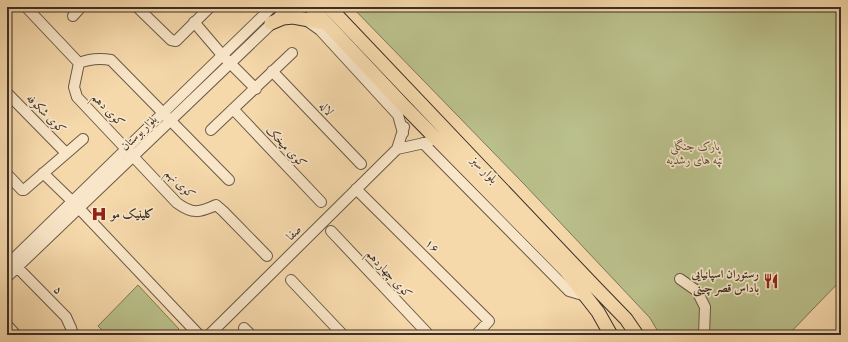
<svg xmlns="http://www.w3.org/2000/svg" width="848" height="342" font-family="'IM FELL English',Amiri,serif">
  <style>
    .green { fill: #bac08b; stroke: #7b785a }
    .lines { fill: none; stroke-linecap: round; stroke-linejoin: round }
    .minor-casing { stroke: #6a5a49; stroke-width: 12 }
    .major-casing { stroke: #3c2f28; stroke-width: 15 }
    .minor { stroke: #f9e6c8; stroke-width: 10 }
    .major { stroke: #f6d9ab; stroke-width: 13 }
    .labels { text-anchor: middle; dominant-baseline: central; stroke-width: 3.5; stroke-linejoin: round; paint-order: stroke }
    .street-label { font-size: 12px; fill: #3c2f28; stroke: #f9e6c8 }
    .park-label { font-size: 12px; font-style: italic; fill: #554c3c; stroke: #f9e6c8 }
    .poi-label { font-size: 12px; font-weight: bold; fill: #3c2f28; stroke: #f9e6c8; text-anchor: start }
  </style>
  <rect width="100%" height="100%" fill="#f6d9ab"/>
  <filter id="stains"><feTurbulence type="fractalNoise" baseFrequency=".005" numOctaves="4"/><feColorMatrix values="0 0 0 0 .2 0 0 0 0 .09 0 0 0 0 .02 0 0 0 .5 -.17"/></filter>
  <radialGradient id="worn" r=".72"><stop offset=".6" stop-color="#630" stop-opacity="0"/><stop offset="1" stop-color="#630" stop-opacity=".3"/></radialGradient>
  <!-- green -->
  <path class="green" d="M352,7H841V280L788,335H660L650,318L524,184Z
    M138,285L179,329L173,335H101L104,332L98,326Z"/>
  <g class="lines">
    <!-- minor casing -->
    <g class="minor-casing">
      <path id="minor" d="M26,7L79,63
        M137,7L171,40L176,41L210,7
        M73,16L81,7
        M306,20L320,30L398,115L403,133
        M194,22L223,56L256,89
        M79,63L74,87L77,97L177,203C192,214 199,213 216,205L223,211L267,256
        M79,63C89,59 100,58 111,60L229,180
        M272,71L361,164
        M7,93L66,153
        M233,109L321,202
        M404,127L397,149L429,142
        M211,130L292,53
        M423,143L569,291L586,296
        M43,173L73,202L199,335
        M7,174L22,190H24L83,139
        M356,189L489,321L476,335
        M331,231L429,335
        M12,262L66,317L71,328L73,335
        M7,265L272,7
        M7,277L289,7
        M680,279L697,291L705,307L704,335
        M291,280L343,335
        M7,325L16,335
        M244,328L251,335
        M209,335L397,149"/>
    </g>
    <!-- major casing -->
    <g class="major-casing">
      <path id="major" d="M311,7L404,106L566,271L598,312L611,335
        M329,7L594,286L626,319L637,335
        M271,23L283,18L293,17L326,23"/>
    </g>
    <!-- minor -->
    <use href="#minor" class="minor"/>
    <!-- major -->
    <use href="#major" class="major"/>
  </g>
  <!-- icons -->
  <defs>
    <g id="hospital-bare" transform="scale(1.2)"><path d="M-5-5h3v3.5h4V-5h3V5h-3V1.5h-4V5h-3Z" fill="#8f2418" stroke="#f9e6c8" stroke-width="2.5" paint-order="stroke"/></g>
    <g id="restaurant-bare" transform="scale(1.2)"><path d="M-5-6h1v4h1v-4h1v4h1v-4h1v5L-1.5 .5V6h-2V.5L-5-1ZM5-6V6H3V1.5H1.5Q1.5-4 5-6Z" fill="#8f2418" stroke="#f9e6c8" stroke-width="2.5" paint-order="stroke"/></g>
  </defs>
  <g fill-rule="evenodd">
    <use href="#hospital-bare" x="99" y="214"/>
    <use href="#restaurant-bare" x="771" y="281"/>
  </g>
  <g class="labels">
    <!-- street labels -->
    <g class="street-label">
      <text transform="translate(326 109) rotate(46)">لاله</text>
      <text transform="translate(108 110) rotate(46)">کوی دهم</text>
      <text transform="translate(46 114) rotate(45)">کوی شکوفه</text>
      <text transform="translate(139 133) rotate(-44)">بلوار بوستان</text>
      <text transform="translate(286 147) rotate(46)">کوی میخک</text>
      <text transform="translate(484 170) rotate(46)">بلوار سبز</text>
      <text transform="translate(180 184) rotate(44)">کوی نهم</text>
      <text transform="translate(294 233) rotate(-45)">صفا</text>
      <text transform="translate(432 246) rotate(45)">۱۶</text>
      <text transform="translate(389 274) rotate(47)">کوی چهاردهم</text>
      <text transform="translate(58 290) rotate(45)">۵</text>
    </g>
    <!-- park labels -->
    <g class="park-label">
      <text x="695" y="146">پارک جنگلی<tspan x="695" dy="14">تپه های رشدیه</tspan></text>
    </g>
    <!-- poi labels -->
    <g class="poi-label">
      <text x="111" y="214">کلینیک مو</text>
      <text x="759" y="274" text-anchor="end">رستوران اسپانیایی<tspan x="759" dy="14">باداس قصر چینی</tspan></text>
    </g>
  </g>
  <!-- margin -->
  <rect width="848" height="342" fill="none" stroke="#f6d9ab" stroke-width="24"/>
  <rect x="8" y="8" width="832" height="326" fill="none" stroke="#3c2f28" stroke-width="2"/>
  <rect x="12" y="12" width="824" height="318" fill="none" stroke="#3c2f28"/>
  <rect width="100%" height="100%" filter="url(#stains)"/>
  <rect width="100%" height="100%" fill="url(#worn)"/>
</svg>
